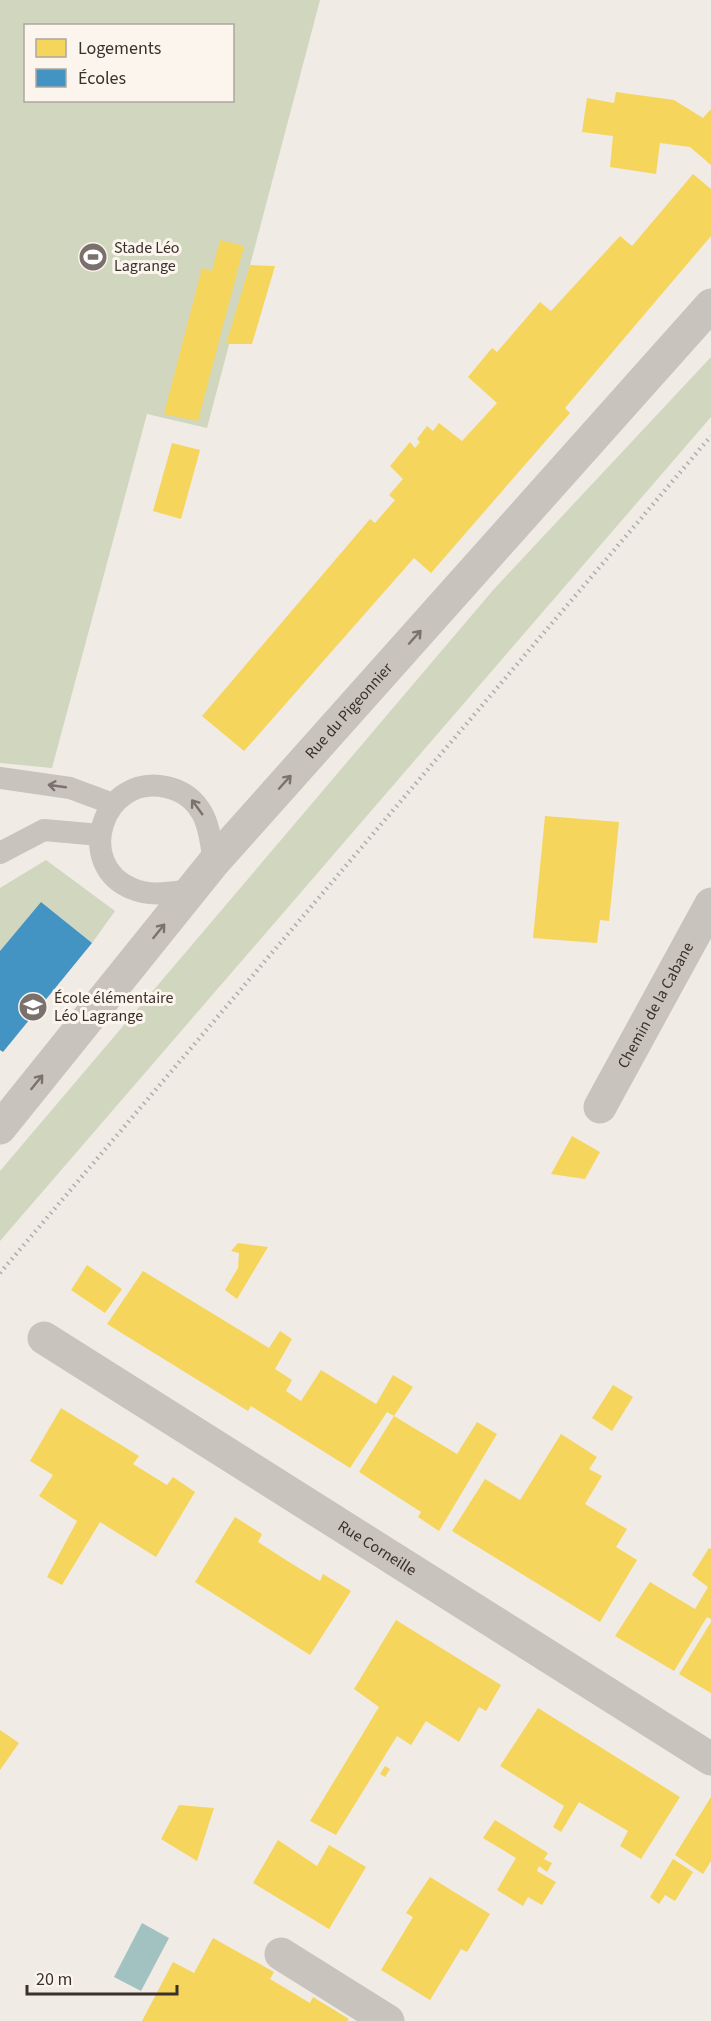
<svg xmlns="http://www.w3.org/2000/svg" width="711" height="2021" font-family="'Source Sans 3',sans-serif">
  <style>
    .green { fill: #d1d6bf; fill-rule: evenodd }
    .water { fill: #a1c2c1 }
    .homes { fill: #f6d55c }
    .schools { fill: #4393c3 }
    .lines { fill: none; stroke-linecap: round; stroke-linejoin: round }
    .lane { stroke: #c9c3be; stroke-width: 22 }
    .street { stroke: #c9c3be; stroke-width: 33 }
    .rail { stroke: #b1aca8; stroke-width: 4.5; stroke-dasharray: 1.5 4.5; stroke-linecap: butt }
    .oneway { stroke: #7b726d }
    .labels { text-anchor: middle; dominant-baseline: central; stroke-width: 6; stroke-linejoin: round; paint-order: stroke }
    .poi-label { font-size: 16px; fill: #3b302b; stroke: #fbf5ee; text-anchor: start }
    .street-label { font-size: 16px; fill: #3b302b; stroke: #fbf5ee }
  </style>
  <rect width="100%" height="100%" fill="#f0ebe5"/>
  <!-- green -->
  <path class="green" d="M0,0H320L207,428L147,414L52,768L0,763ZM26,26H232V100H26Z
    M711,357V417L0,1241V1171L494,589Z
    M46,860L115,911L92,943L41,902L0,951V888Z"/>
  <!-- water -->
  <path class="water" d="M142,1923L169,1938L141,1991L114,1977Z"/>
  <!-- homes -->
  <path class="homes" d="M616,92L674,100L703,118L711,109V165L690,147L660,143L656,174L610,167L613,136L582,132L587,98L614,103Z
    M693,174L711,189V236L565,408L570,413L431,573L414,558L244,751L202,716L370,519L375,523L395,500L389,495L403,479L390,466L410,442L415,448L420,442L417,439L427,426L433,431L439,423L462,441L497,403L468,377L492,348L497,352L540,302L551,311L620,236L632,246Z
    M220,240L244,246L198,421L164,414L202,268L212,271Z
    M250,265L275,266L252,344H226Z
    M172,443L200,450L181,519L153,511Z
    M545,816L619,822L609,921L600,920L597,943L533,938Z
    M572,1136L600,1152L585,1179L551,1174Z
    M238,1243L268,1247L237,1299L225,1290L238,1268L239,1253L231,1251Z
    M87,1265L122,1289L105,1313L71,1290Z
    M143,1271L269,1348L280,1331L292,1339L275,1369L292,1380L286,1391L301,1401L321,1370L376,1404L393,1375L413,1387L394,1416L387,1412L350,1468L251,1406L248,1411L107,1324Z
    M613,1385L633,1397L612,1431L592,1418Z
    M61,1408L139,1456L133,1464L167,1485L173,1477L195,1492L156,1557L100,1522L62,1585L47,1577L77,1521L39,1496L53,1475L30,1461Z
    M394,1416L457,1454L477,1422L497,1434L439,1531L418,1517L421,1512L359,1472Z
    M561,1434L597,1457L589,1469L602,1476L585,1504L627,1529L616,1547L637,1560L600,1622L452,1531L485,1479L520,1500Z
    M235,1517L262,1534L258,1542L289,1562L320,1581L323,1574L351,1591L310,1655L195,1582Z
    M709,1548L711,1549V1619L707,1617L674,1671L615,1636L650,1582L695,1609L708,1587L692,1575Z
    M396,1620L501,1685L486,1711L479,1707L459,1742L426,1721L411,1745L397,1736L336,1835L310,1821L379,1707L354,1689Z
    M711,1622V1693L679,1674Z
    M538,1708L680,1797L641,1859L620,1846L628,1831L579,1802L561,1832L553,1827L564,1806L500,1766Z
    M0,1730L19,1743L0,1770Z
    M385,1766L390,1769L385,1777L380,1774Z
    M711,1797V1861L703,1874L675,1855Z
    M179,1805L214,1808L197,1861L161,1839Z
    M495,1820L548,1853L544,1859L552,1863L547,1872L539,1866L537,1871L556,1882L542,1905L528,1897L523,1906L497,1890L516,1858L483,1838Z
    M278,1840L317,1866L329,1845L366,1867L329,1929L253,1883Z
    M673,1859L693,1872L675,1901L665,1895L659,1904L650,1897Z
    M430,1877L490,1914L467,1952L461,1949L430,2000L381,1970L413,1917L406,1913Z
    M213,1938L274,1972L270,1979L310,2003L313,1997L349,2019L347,2021H142L173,1962L194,1973Z"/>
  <!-- schools -->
  <path class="schools" d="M41,902L92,943L3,1052L0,1050V951Z"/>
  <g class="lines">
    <!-- lane -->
    <path class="lane" d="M0,778L70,788L113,804
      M0,853L44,830L100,835
      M192,890C173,892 151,897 133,889C73,866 102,773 166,787C181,790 194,799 202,813C210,827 211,845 214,862"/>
    <!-- street -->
    <g class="street">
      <path id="s1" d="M600,1107L711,904"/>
      <path id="s2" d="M0,1128L214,862L711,305"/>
      <path id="s3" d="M44,1338L711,1759"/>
      <path d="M281,1954L388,2021"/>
    </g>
    <!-- rail -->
    <path class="rail" d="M0,1273L711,436"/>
  </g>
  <!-- one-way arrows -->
  <defs><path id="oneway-shaft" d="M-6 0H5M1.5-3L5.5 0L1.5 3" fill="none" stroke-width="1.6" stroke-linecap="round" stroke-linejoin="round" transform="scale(1.5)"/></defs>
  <g class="oneway">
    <use href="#oneway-shaft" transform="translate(415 637) rotate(-48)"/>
    <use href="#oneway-shaft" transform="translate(285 782) rotate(-48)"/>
    <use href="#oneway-shaft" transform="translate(57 786) rotate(-172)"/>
    <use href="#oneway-shaft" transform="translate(197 807) rotate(-126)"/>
    <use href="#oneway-shaft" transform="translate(159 931) rotate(-51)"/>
    <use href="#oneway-shaft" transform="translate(37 1082) rotate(-51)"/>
  </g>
  <!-- icons -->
  <defs>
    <g id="stadium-disc" transform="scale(1.5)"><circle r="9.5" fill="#7a716c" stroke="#fbf5ee"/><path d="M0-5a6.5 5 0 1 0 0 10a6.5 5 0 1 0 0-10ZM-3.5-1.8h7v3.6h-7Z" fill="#fff"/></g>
    <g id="school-disc" transform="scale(1.5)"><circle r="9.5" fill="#7a716c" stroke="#fbf5ee"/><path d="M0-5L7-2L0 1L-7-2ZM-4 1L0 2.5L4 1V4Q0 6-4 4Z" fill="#fff"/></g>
  </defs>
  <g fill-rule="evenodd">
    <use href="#stadium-disc" x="93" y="257"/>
    <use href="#school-disc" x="33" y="1007"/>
  </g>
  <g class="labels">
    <!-- poi labels -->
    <g class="poi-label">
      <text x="114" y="248">Stade Léo<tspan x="114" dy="18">Lagrange</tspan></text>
      <text x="54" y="998">École élémentaire<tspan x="54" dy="18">Léo Lagrange</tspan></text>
    </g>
    <!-- street labels -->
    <g class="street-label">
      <text stroke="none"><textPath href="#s2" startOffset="544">Rue du Pigeonnier</textPath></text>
      <text stroke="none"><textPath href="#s1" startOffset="116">Chemin de la Cabane</textPath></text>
      <text stroke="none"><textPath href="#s3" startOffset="394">Rue Corneille</textPath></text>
    </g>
  </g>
  <!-- legend -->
  <rect x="24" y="24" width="210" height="78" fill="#fbf5ee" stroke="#aea6a0" stroke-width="1.5"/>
  <rect x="36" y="39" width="30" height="18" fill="#f6d55c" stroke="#aea6a0" stroke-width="1.5"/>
  <text x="78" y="54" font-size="18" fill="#3b302b">Logements</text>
  <rect x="36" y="69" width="30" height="18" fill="#4393c3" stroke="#aea6a0" stroke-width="1.5"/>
  <text x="78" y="84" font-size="18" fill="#3b302b">Écoles</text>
  <!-- scale -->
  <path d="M27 1985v9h150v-9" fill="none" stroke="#3b302b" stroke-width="3"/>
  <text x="36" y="1985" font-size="18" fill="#3b302b" stroke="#fbf5ee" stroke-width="4.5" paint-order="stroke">20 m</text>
</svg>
